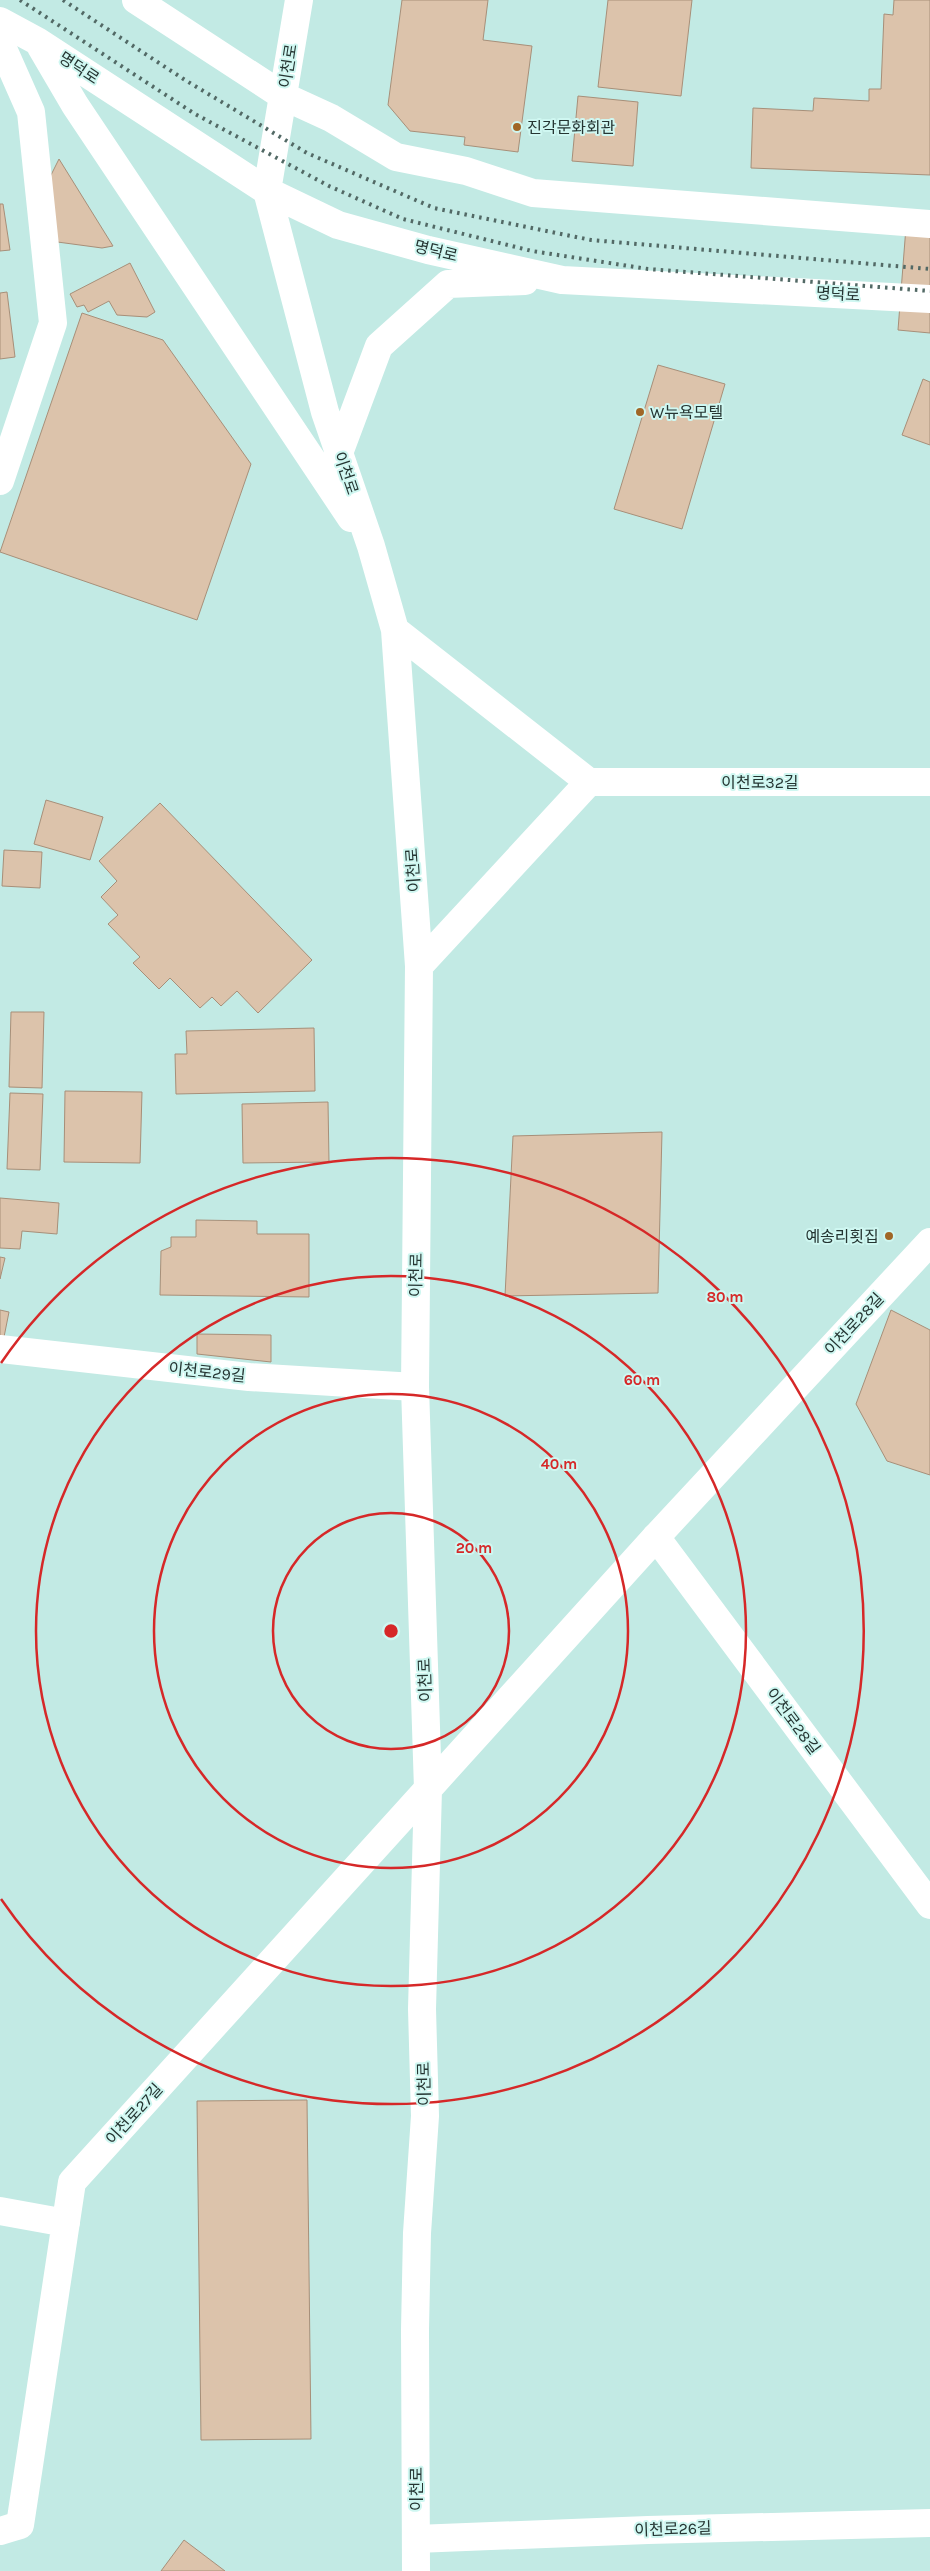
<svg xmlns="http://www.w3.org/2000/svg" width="930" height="2571" font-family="Karla,'Noto Sans KR',sans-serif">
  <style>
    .building { fill: #dcc3ab; stroke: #a78f79 }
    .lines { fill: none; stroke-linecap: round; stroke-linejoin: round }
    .street { stroke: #fff; stroke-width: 28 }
    .secondary { stroke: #fff; stroke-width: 28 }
    .rail { stroke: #526965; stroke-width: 4; stroke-dasharray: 2.5 5; stroke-linecap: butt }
    .ring { fill: none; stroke: #d62828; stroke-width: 2.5 }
    .poi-dot { fill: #a06626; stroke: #cff7f1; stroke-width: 2 }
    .labels { text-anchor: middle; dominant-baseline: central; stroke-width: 4; stroke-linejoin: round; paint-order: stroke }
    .street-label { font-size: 16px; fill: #253532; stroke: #cff7f1 }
    .poi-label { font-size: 16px; fill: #253532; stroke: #cff7f1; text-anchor: start }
    .centre { fill: #d62828; stroke: #cff7f1; stroke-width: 2.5 }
    .ring-label { font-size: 15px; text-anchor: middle; font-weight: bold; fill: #d62828; stroke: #cff7f1; stroke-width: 4; stroke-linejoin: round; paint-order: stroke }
  </style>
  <rect width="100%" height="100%" fill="#c2eae4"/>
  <!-- building -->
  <path class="building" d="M402,0H488L483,40L532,46L518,152L464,145L465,137L410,131L388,105Z
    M608,0H692L681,96L598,87Z
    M894,0H930V175L751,168L753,108L813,111L814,98L869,101V89H881L884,14L893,15Z
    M578,96L638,102L633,166L572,161Z
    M59,159L113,246L102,248L50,241L44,189Z
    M0,204H3L10,250L0,251Z
    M906,227L930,228V333L898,330Z
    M130,263L155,312L147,317L117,315L109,301L88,312L84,305L77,307L70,294Z
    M7,292L15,357L0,359V293Z
    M82,313L163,340L251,464L197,620L0,552Z
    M658,365L725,384L682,529L614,509Z
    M923,379L930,382V445L902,435Z
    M46,800L103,817L90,860L34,844Z
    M160,803L312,960L258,1013L237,991L221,1006L212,997L200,1008L170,978L159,989L133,963L140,957L108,924L118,915L101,897L117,881L99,861Z
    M4,850L42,852L40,888L2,886Z
    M11,1012H44L42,1088L9,1087Z
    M314,1028L315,1091L176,1094L175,1054H187L186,1031Z
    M65,1091L142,1092L140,1163L64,1162Z
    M10,1093L43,1094L40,1170L7,1169Z
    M328,1102L329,1162L243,1163L242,1104Z
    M662,1132L658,1293L505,1296L513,1136Z
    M0,1198L59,1203L57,1234L22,1231L20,1249L0,1248Z
    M196,1220L257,1221V1234H309V1297L160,1295L161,1251L171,1247V1237H196Z
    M0,1257L5,1258L0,1279Z
    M0,1310L9,1312L4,1337L0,1336Z
    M891,1310L930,1330V1475L887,1461L856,1404Z
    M197,1334L271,1335V1362L197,1354Z
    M307,2100L311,2439L201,2440L197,2101Z
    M184,2540L225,2571H161Z"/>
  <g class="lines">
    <!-- street -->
    <path class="street" d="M0,42L31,112L53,323L0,481
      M0,1349L249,1377L415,1387
      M656,1537L930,1905
      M0,2211L66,2223
      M0,2531L20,2525L72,2182L428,1789
      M416,2539L648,2530L930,2523"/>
    <!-- secondary -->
    <path class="secondary" d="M136,0L283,96L331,118L396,157L466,171L533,193L930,224
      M299,0L267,191L325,412L371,546L395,630L419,966L415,1387L428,1789L422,2009L425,2116L417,2233L415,2330L416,2571
      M0,21L37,41L267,191L338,225L428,250L562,280L930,299
      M41,47L75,105L351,518
      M339,453L379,346L448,284L525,281
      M395,630L589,782
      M589,782H930
      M419,966L589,782
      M428,1789L656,1537L930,1242"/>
    <!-- rail -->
    <path class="rail" d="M20,0L195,114L329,186L403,219L532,251L648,269L930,291
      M63,0L185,80L307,153L434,208L591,240L930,269"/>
  </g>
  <!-- distance rings -->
  <g class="ring">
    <circle cx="391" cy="1631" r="118"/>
    <circle cx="391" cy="1631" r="237"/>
    <circle cx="391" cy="1631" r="355"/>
    <path d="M1 1363A473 473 0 1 1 1 1899"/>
  </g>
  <!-- markers -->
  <g class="poi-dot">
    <circle cx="517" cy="127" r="5"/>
    <circle cx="640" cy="412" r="5"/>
    <circle cx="889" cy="1236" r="5"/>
  </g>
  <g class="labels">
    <!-- street labels -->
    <g class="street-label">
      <text transform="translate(288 66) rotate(-81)">이천로</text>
      <text transform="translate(79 68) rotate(33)">명덕로</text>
      <text transform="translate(436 251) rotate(14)">명덕로</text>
      <text transform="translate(838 294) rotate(3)">명덕로</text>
      <text transform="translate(346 473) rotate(71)">이천로</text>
      <text x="760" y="782">이천로32길</text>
      <text transform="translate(413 870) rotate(-94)">이천로</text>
      <text transform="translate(416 1275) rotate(-89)">이천로</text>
      <text transform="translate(854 1324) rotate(-47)">이천로28길</text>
      <text transform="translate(207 1372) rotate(6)">이천로29길</text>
      <text transform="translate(425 1680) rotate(-92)">이천로</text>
      <text transform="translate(793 1721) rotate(53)">이천로28길</text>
      <text transform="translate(424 2084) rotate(-91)">이천로</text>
      <text transform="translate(134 2114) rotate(-48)">이천로27길</text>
      <text transform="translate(416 2489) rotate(-90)">이천로</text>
      <text transform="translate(673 2529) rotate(-2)">이천로26길</text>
    </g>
    <!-- poi labels -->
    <g class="poi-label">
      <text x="527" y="127">진각문화회관</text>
      <text x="650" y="412">W뉴욕모텔</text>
      <text x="879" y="1236" text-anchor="end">예송리횟집</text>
    </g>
  </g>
  <circle cx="391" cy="1631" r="8" class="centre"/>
  <g class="ring-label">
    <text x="725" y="1302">80 m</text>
    <text x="642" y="1385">60 m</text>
    <text x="559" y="1469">40 m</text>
    <text x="474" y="1553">20 m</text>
  </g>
</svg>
